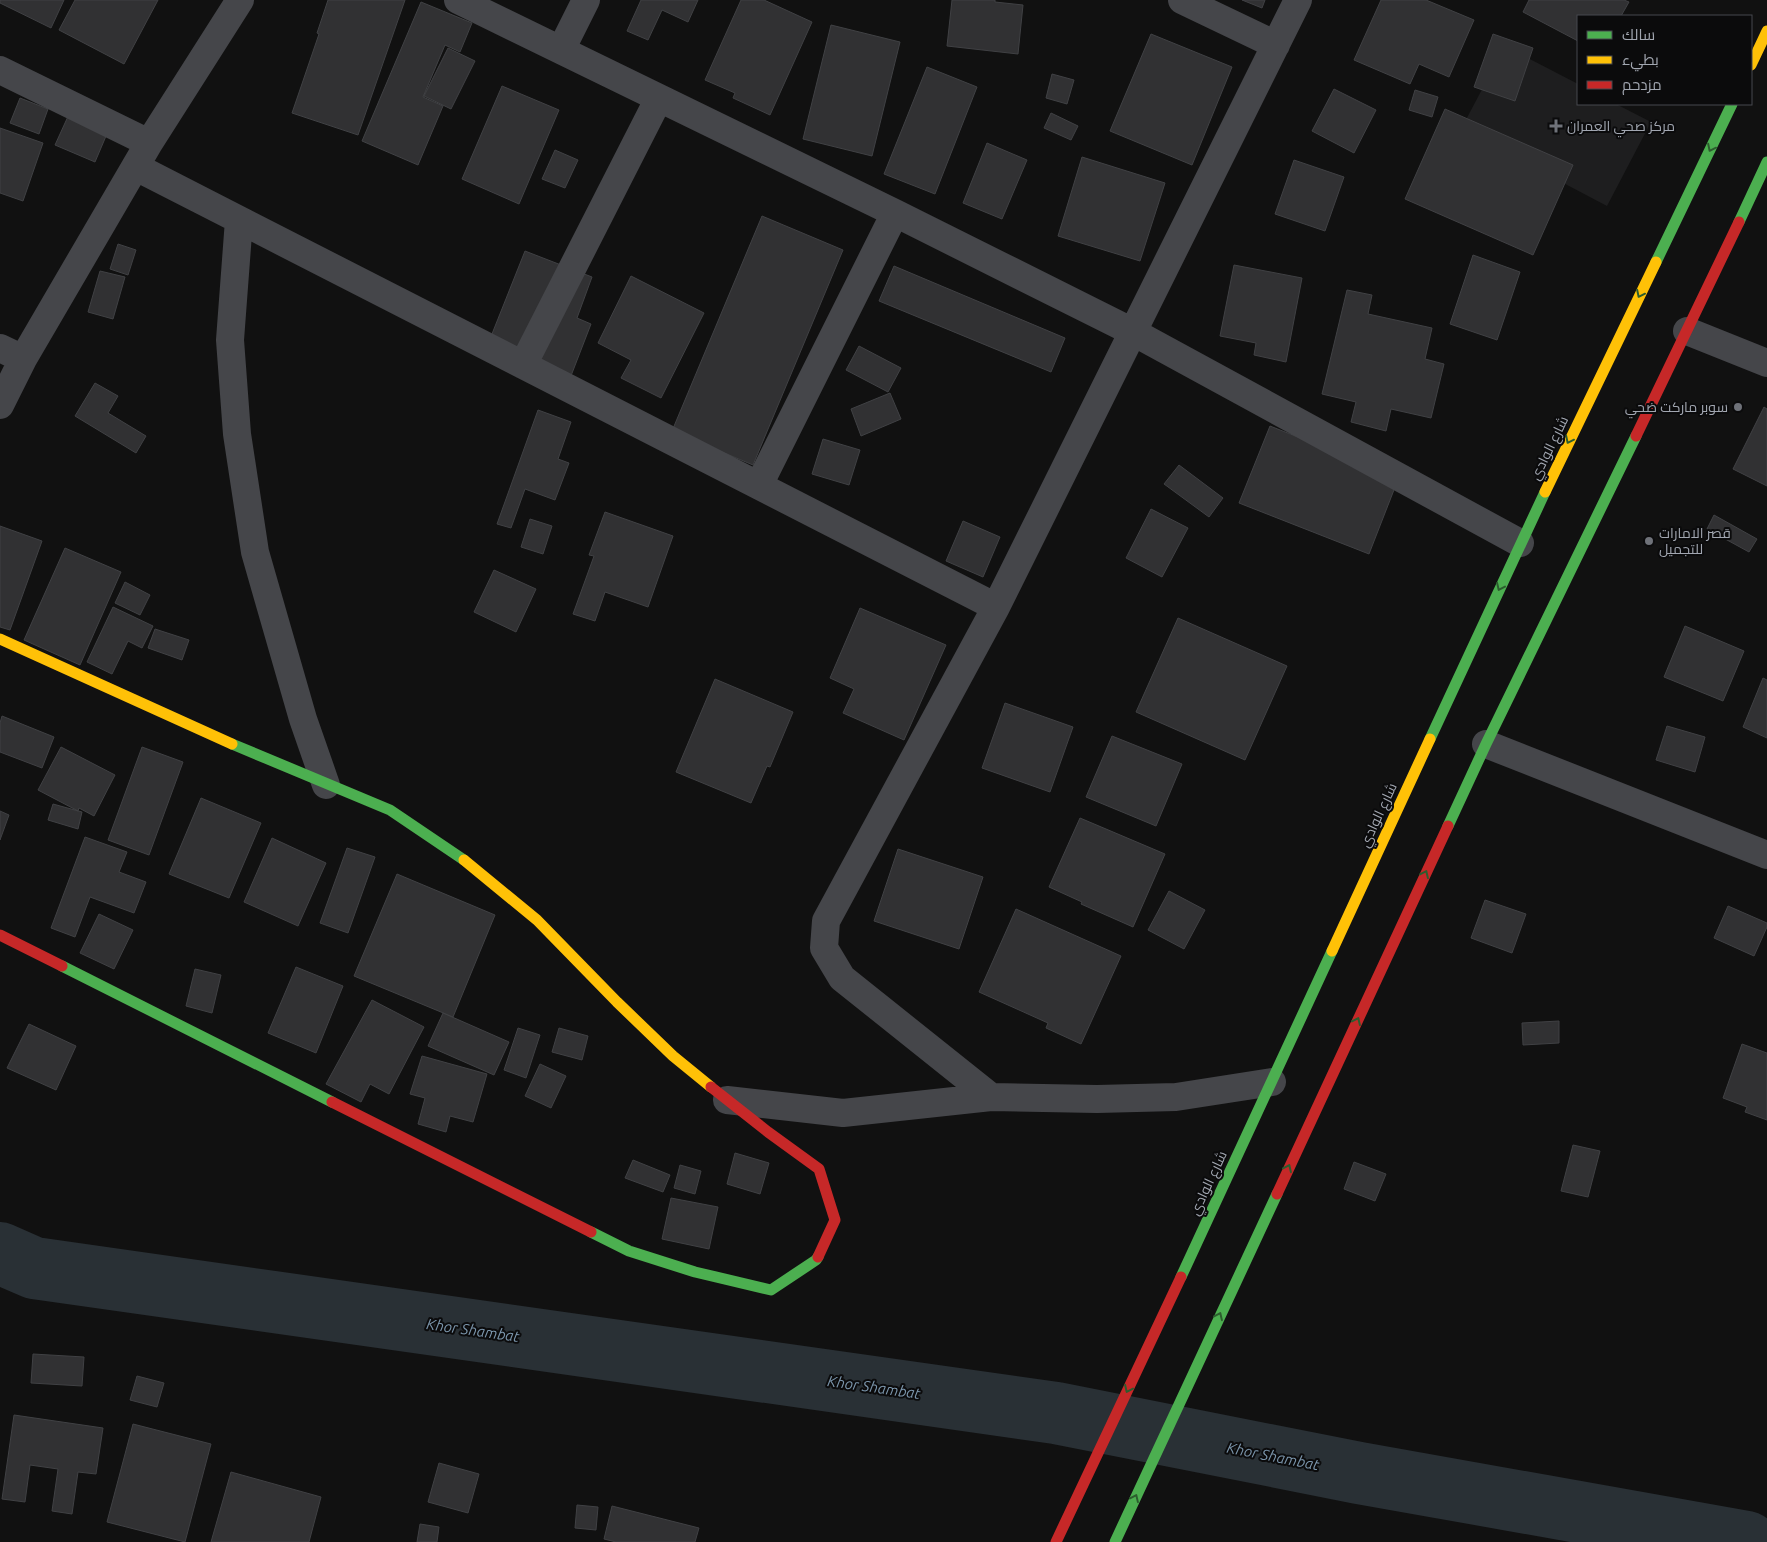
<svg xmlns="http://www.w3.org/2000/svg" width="1767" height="1542" font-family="Ubuntu,Cairo,sans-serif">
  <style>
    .built { fill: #1e1e1f }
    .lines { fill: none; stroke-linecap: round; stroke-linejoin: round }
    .river { stroke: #293035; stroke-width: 62 }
    .building { fill: #313133; stroke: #404144 }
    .street { stroke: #45464a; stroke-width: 28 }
    .fast { stroke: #4caf50; stroke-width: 11 }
    .slow { stroke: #ffc107; stroke-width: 11 }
    .jam { stroke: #c62828; stroke-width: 11 }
    .oneway { stroke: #2c5d2e }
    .poi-dot { fill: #6f7279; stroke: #0b0b0c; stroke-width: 2 }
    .labels { text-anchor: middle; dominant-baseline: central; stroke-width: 4; stroke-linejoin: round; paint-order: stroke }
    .poi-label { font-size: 14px; fill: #a2a7b1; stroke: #0b0b0c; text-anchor: start }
    .street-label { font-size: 14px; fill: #a2a7b1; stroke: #0b0b0c }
    .water-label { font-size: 15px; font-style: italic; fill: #7b95ab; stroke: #0b0b0c }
  </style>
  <rect width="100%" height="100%" fill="#111"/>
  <!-- built -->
  <path class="built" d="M1505,46L1578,84V104H1616L1651,122L1607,206L1461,129Z"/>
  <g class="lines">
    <!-- river -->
    <path class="river" d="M0,1253L34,1268L1056,1413L1359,1473L1747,1542"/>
  </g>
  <!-- building -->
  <path class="building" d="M0,0H64L51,28L0,3Z
    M75,0H158L124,64L59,30Z
    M328,0H405L358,135L292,113L319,34L317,33Z
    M641,0H698L688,22L662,10L648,40L627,31Z
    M741,0H764L812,22L770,115L733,98L735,93L705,80Z
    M952,0H995V2L1023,5L1018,54L947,46Z
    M1242,0H1265L1262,8Z
    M1381,0H1426L1474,20L1449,77L1419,64L1410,84L1354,60Z
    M1529,0H1624L1629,2L1621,16H1578V41L1523,12Z
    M421,2L472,23L460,52L445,45L423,97L443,106L418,165L362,141Z
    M831,25L900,42L872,156L803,139Z
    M1151,34L1232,67L1192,165L1110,131Z
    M1493,34L1533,48L1515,101L1474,87Z
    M448,48L475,61L451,109L424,96Z
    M927,67L977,87L935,194L884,174Z
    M1052,74L1074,80L1067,104L1046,98Z
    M502,86L559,110L519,204L462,179Z
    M1334,89L1376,110L1354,153L1312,131Z
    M1415,90L1438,97L1432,117L1409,110Z
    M20,98L48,109L39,134L10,123Z
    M1445,109L1573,165L1533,255L1405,199Z
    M70,112L109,129L95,162L55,145Z
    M1051,113L1078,126L1071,140L1044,128Z
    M0,128L43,143L23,201L0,193Z
    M987,143L1027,160L1002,219L963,203Z
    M555,150L578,160L565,188L542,179Z
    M1082,157L1165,183L1140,261L1058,236Z
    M1294,160L1344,177L1325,231L1275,214Z
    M762,216L843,250L753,465L672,431Z
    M118,244L136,250L128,275L110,269Z
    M525,251L592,277L577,318L591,324L569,381L486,349Z
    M1473,255L1520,272L1497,340L1450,324Z
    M1234,265L1302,278L1286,362L1254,355L1256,343L1220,336Z
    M894,266L1065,338L1051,372L879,301Z
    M100,271L125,277L113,319L88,312Z
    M631,276L704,313L661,398L621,378L631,360L598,343Z
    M1347,290L1372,295L1368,314L1432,328L1425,359L1444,364L1431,418L1391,409L1386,431L1351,422L1356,402L1322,394Z
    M859,346L901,368L888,392L846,370Z
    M95,383L118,396L108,413L146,436L136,453L75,416Z
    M890,393L901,419L861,436L851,409Z
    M1764,407L1767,409V486L1733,469Z
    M538,410L571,422L558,459L569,463L555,500L525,489L511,528L497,524Z
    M1270,426L1399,477L1369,554L1239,503Z
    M823,439L860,450L849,485L812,474Z
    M1179,465L1223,498L1209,517L1164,484Z
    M1151,509L1188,528L1162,577L1126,558Z
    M605,512L673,536L648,607L605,592L595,621L573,614L594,556L589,555Z
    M1714,515L1757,539L1749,552L1707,529Z
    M530,519L552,526L543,554L521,547Z
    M963,521L1000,537L983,577L946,561Z
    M0,526L42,541L10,630L0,627Z
    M65,548L121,572L80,665L24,640Z
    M494,570L536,589L516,632L474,612Z
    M125,582L150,595L140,615L115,603Z
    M113,607L153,626L142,648L128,641L112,674L87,662Z
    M860,608L946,645L904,740L843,713L854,689L830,678Z
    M1178,618L1287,666L1245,760L1136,712Z
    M1685,626L1744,651L1723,701L1664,677Z
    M155,629L189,640L182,660L148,648Z
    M1763,678L1767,680V738L1743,727Z
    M715,679L793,712L770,767L767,766L751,803L676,772Z
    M1005,703L1073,727L1050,792L982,768Z
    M2,716L54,737L42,768L0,752V723Z
    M1667,726L1705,737L1695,772L1656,760Z
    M1112,736L1182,764L1156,826L1086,797Z
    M61,747L115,775L94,816L79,808L78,811L38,790Z
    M142,747L183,762L149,855L108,840Z
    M201,798L261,823L229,898L169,874Z
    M53,804L82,812L78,829L48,820Z
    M0,811L9,815L0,840Z
    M1080,818L1165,854L1133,927L1081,904L1082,902L1049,887Z
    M85,837L127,852L119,872L146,882L134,913L90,897L75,937L51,928Z
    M272,838L326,863L298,926L244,902Z
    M347,848L375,857L348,933L320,923Z
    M898,849L983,877L959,949L874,921Z
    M397,874L495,915L453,1017L354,976Z
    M1169,891L1205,910L1184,949L1148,930Z
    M1485,900L1526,914L1512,953L1471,938Z
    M1728,906L1767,923V927L1754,956L1714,938Z
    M1016,909L1121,956L1081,1044L1046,1028L1048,1023L979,992Z
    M99,914L133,930L114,969L80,953Z
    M296,967L343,986L316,1053L268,1033Z
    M195,969L221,975L212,1013L186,1006Z
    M372,1000L424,1027L389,1094L370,1084L361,1102L326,1084Z
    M443,1013L509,1042L494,1075L428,1046Z
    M1559,1021V1043L1523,1045L1522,1023Z
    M29,1024L76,1046L56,1090L7,1068Z
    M518,1028L540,1035L526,1078L504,1070Z
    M559,1028L588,1036L582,1060L552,1052Z
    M1742,1044L1767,1053V1120L1745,1112L1747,1107L1723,1098Z
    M422,1056L487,1074L473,1122L450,1116L446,1132L418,1124L425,1098L410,1094Z
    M540,1064L566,1076L551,1108L525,1096Z
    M1573,1145L1600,1151L1588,1197L1561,1191Z
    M735,1153L769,1163L760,1194L727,1184Z
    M633,1160L670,1175L663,1192L625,1178Z
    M1354,1162L1386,1174L1375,1201L1344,1189Z
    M680,1165L701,1171L695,1194L674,1188Z
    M671,1198L718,1207L709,1249L662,1239Z
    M33,1354L84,1357L82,1386L31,1383Z
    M137,1376L164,1383L157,1407L130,1400Z
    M14,1415L103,1428L96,1474L78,1472L72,1514L52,1511L58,1469L30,1465L25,1502L2,1499Z
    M133,1424L211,1444L185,1542L107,1522Z
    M439,1463L479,1474L468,1513L428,1502Z
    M231,1472L321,1497L309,1542H211Z
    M577,1505L598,1507L596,1530L575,1528Z
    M612,1506L699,1528L695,1542H616L604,1539Z
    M420,1524L439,1527L437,1542H417Z"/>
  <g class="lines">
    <!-- street -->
    <path class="street" d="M458,0L895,213L1133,332L1520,543
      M1182,0L1276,45
      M561,50L586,0
      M0,70L149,143
      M136,167L996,607
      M239,220L230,340L237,434L255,552L303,719L326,785
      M1687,331L1767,363
      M0,348L23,359
      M523,365L659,98
      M0,405L23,359L149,143L240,0
      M759,485L895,213
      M1486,744L1767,855
      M991,1097L842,978L824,948L826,921L996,607L1298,0
      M727,1100L843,1113L991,1097L1097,1099L1176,1097L1272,1082"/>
    <!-- fast -->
    <path class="fast" d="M1739,222L1767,162
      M1656,262L1732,104
      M1430,739L1545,492
      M232,744L390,810L464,860
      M1448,826L1486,744L1636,436
      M62,966L332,1102
      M591,1232L629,1251L695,1272L771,1290L816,1260L818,1257
      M1181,1277L1332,951
      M1115,1542L1277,1194"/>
    <!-- slow -->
    <path class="slow" d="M1751,65L1767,31
      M1545,492L1656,262
      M0,639L232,744
      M464,860L537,920L617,1002L673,1056L711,1087
      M1332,951L1430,739"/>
    <!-- jam -->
    <path class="jam" d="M1636,436L1739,222
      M0,935L62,966
      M711,1087L768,1132L819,1169L835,1220L818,1257
      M332,1102L591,1232
      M1277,1194L1448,826
      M1056,1542L1181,1277"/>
  </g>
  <!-- one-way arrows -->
  <defs><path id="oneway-chevron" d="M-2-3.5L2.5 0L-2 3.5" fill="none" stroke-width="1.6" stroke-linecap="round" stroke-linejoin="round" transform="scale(1.25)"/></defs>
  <g class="oneway">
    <use href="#oneway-chevron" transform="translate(1711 148) rotate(116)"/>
    <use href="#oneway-chevron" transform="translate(1640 294) rotate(116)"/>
    <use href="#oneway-chevron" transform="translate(1569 440) rotate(116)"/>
    <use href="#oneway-chevron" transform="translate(1500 587) rotate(115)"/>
    <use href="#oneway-chevron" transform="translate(1425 874) rotate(-65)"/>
    <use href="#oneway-chevron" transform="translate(1357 1021) rotate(-65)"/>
    <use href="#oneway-chevron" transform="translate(1288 1168) rotate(-65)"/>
    <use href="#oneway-chevron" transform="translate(1219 1316) rotate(-65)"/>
    <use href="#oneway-chevron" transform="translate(1128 1389) rotate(115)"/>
    <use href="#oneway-chevron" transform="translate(1135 1498) rotate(-65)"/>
  </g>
  <!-- markers -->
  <g class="poi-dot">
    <path d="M1553.5 118.5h5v5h5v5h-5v5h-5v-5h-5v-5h5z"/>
    <circle cx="1738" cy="407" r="5"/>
    <circle cx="1649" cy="541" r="5"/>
  </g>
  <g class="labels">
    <!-- poi labels -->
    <g class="poi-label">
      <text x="1567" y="126">مركز صحي العمران</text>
      <text x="1728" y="407" text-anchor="end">سوبر ماركت ضحي</text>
      <text x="1659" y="533">قصر الامارات<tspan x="1659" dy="16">للتجميل</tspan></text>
    </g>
    <!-- street labels -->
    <g class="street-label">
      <text transform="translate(1549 448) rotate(-64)">شارع الوادي</text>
      <text transform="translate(1378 815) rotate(-65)">شارع الوادي</text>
      <text transform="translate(1208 1183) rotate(-65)">شارع الوادي</text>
    </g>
    <!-- water labels -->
    <g class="water-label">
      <text transform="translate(473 1330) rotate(8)">Khor Shambat</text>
      <text transform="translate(874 1387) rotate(8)">Khor Shambat</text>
      <text transform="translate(1273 1456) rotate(11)">Khor Shambat</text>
    </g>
  </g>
  <!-- legend -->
  <rect x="1577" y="15" width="175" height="90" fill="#0b0b0c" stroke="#47494e"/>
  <rect x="1587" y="31" width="25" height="8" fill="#4caf50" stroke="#47494e"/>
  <text x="1622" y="40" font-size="15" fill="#a2a7b1">سالك</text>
  <rect x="1587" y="56" width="25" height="8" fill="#ffc107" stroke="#47494e"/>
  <text x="1622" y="65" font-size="15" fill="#a2a7b1">بطيء</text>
  <rect x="1587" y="81" width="25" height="8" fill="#c62828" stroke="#47494e"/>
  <text x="1622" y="90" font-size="15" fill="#a2a7b1">مزدحم</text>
</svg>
